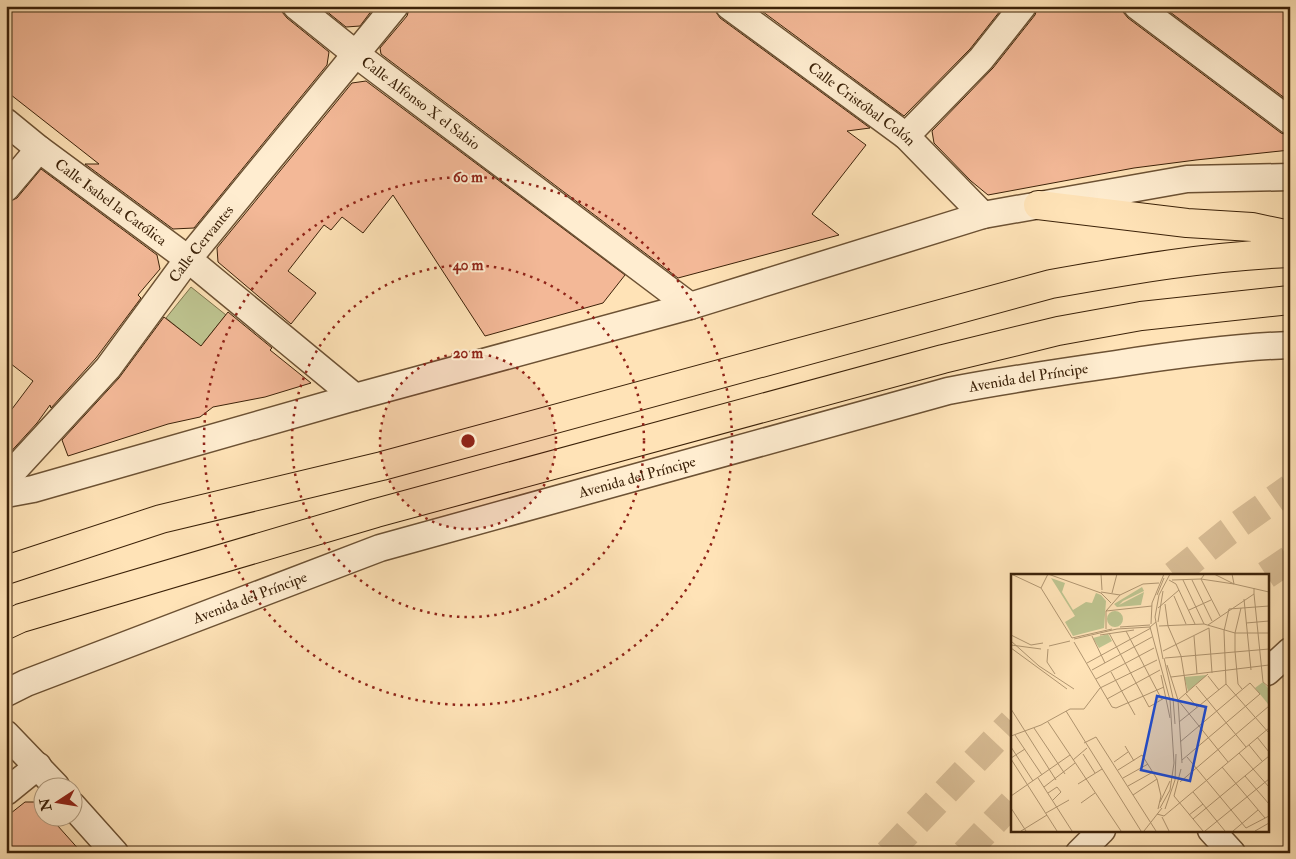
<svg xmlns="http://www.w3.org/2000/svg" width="1296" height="859" font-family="'IM FELL Double Pica',serif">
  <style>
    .green { fill: #bec490; stroke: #7d734c }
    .building { fill: #f3b897; stroke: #3c2209 }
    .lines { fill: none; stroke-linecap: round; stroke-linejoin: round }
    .highway-tunnel { stroke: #d8bc94; stroke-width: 28; stroke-dasharray: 28 14; stroke-linecap: butt }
    .street-casing { stroke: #6d5234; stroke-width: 29 }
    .primary-casing { stroke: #3c2209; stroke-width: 30 }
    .street { stroke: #ffedd0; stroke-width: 26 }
    .primary { stroke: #ffe3b7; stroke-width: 28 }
    .ring { fill: none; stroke: #8f2418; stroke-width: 2.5; stroke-dasharray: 2.5 5 }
    .labels { text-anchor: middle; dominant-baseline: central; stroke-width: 4; stroke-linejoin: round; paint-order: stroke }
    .street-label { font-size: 15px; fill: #3c2209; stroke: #ffedd0 }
    .inset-road { fill: none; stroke: #b19671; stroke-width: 1 }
    .view { fill: #1d4ed8; fill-opacity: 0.15; stroke: #1d4ed8; stroke-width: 2.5 }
    .inset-edge { fill: none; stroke: #3c2209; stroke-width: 2.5 }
    .centre { fill: #8f2418; stroke: #ffedd0; stroke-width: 2.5 }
    .ring-label { font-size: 15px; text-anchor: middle; font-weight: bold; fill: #8f2418; stroke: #ffedd0; stroke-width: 4; stroke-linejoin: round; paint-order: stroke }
  </style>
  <rect width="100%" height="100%" fill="#ffe3b7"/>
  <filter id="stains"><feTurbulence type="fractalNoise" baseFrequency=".004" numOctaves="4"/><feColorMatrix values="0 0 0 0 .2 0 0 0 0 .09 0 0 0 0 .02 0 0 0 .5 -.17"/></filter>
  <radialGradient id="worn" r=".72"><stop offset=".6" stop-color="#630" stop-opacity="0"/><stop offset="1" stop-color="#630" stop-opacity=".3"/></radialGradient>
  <!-- green -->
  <path class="green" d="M191,287L226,315L203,343L264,397L166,318Z"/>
  <!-- building -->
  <path class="building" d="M6,6H281L282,12L287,18L329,52L327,65L194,228L173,229L85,164H99L6,91Z
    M320,6H375L360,26L346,27Z
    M410,6H714L716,12L720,18L870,128L847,131L866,145L812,214L839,235L678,278L381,54L380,48L407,16Z
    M755,6H1004L970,49L904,116Z
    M1038,6H1122L1123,12L1128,18L1281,133L1290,136V150L1196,160L1134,168L988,195L971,181L934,143L932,131L993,68L1035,15Z
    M1162,6H1290V102Z
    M366,81L625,275L603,303L485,336L393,195L363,233L342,217L331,230L324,225L288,271L316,293L291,324L218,262L217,248L352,83Z
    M41,169L157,255L160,269L138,295L141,298L96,358L51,408L50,405L37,423L6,457V417L33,381L6,360V203L17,198Z
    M228,312L272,348L270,350L311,383L265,397L213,407L200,417L168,424L68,456L62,440L119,378L164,317L201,346Z
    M25,802H36L42,809V816H49L82,853H6V817Z"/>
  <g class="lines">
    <!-- highway-tunnel -->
    <path class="highway-tunnel" d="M1174,575L1228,532L1290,488
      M1266,575L1290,559
      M888,853L1012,722
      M965,853L1012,803"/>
    <!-- street casing -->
    <g class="street-casing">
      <g id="street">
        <path id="s1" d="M296,6L357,55L690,306"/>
        <path id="s2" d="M729,6L906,136L983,215"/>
        <path d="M1137,6L1290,121"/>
        <path id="s3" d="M6,122L39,149L188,259L355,397"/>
        <path d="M906,136L981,59L1023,6"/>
        <path d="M6,188L39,149"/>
        <path id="s4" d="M6,479L108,368L188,259L395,6"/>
        <path d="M6,494L33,489L355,397L690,306L983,215L1187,179L1290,177"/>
        <path d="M1267,672L1290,651"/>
        <path id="s5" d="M6,693L26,683L380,548L948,391C1004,380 1060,372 1116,364C1174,355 1232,347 1290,345"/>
        <path d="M6,734L56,786"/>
        <path d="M6,792L38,766"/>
        <path d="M72,805L115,853"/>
        <path d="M1211,830L1232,853"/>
        <path d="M1079,853L1102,830"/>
      </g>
    </g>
    <!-- primary casing -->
    <g class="primary-casing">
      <path id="primary" d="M1038,205L1187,223L1252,227L1290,235
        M6,570L161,519L382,466L1051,284C1130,270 1209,256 1290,253
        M6,625L21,618L376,513L943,359L1058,331L1141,316L1290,300"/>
    </g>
    <!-- street -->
    <use href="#street" class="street"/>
    <!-- primary -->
    <use href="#primary" class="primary"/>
  </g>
  <!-- distance rings -->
  <circle cx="468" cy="441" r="88" fill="#8f2418" fill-opacity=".12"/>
  <g class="ring">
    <circle cx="468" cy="441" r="88"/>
    <circle cx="468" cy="441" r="176"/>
    <circle cx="468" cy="441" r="264"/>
  </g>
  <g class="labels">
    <!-- street labels -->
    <g class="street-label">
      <text stroke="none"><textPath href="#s1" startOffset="158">Calle Alfonso X el Sabio</textPath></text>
      <text stroke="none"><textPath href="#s2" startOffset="165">Calle Cristóbal Colón</textPath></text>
      <text stroke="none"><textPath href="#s3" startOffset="132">Calle Isabel la Católica</textPath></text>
      <text stroke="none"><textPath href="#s4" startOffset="306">Calle Cervantes</textPath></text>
      <text stroke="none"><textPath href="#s5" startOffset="1072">Avenida del Príncipe</textPath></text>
      <text stroke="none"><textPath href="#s5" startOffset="668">Avenida del Príncipe</textPath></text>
      <text stroke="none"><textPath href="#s5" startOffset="262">Avenida del Príncipe</textPath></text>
    </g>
  </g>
  <!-- overview -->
  <g transform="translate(1011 574)">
    <rect width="258" height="258" fill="#ffe3b7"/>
    <path d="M40,4L54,9L51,18L62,36L75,28L81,29L85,19L90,21L95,27L93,54L62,62L54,48L64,42ZM131,13L133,17L112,27L108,31L133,18L130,31L106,33L103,30ZM96 45a8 8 0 1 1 16 0a8 8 0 1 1-16 0ZM97,60L101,67L88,74L82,64ZM196,101L177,117L173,103ZM252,108L257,114V130L244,114Z" fill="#bec490"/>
    <path class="inset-road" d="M0,0L30,14M37,0L90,19L100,29M90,0L91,16M203,0L223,10L258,18M193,1L190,5L209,42M158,6L165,10L184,50M161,6L190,5L223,10L221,0M172,6L193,50M181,6L201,47M30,14L61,64M30,14L37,0M90,18L109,21M101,19L106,0M243,20L252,108L258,113M146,21L153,4M163,22L175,50M233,25L240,96M154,30L157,52L170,82L176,119M147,34L168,16M230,34L224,59V77L227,110L231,115M178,36L200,26M95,37L141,32M145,48L139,53L159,126L163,189L159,216L149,234M147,48L152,17M235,49L258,47M140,50L141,29L153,0M197,51L243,20V14M148,52L193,50L224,59H258M109,53L139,51M95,55V37L109,21L132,10L148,9M115,57L151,126M98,59L138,133L155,123M0,61L20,71L32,69M89,61L123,56M81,62L94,89M183,62L186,100M61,64L101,55M63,65L106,55L139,53M0,67L28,92L63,115M63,68L101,133L105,134L153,113M0,71L30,75M38,72L59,67M0,74L56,115M37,75L36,88L44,100M152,77L198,54L201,99M153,84L162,124L164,150M154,84L258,75M152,85L144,43L148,21L159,0M76,89L140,54M156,91L167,126L171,189M81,96L141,63M100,98L124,141M197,100L167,126L217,188M150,101L159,144M197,102L208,116M160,103L258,91M85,105L143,74M215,110L213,57L218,35L258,32M215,110L258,159M185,112L235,173M175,120L186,133M96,125L149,96M0,135L45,206M55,137L130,257M37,148L110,257M168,148L215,110M23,154L54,200M4,161L31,201M0,162L30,151L59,135H73L89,114L146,86M246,163L258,178M169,168L239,109L249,120L171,186M73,169L85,163L145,257M238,171L251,187M114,172L123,187M0,173L22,207M228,179L258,213M72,180L84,199M176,183L235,254L258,242M0,184L14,175M0,185L46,257M62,186L76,174M103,188L117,178M211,193L254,244M170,195L163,222L192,257M107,196L131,181L146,205L150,222L147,235M234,202L258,230M27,204L61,257M112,204L137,190M169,208L258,132M67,210L91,195M117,212L142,198M33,213L64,189M182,218L214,257M37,219L46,213L50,218L42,226M122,221L146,205M0,222L59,181M149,228L159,207M70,229L84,219M0,234L15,257M154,235L164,206L165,180M35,239L58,226M146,240L153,242L258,154M178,241L192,230M151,243L158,257M182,245L258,182M10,257L36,241M133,257L151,234M194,257L258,205M222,257L247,236M244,257L258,249"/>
    <path class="view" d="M146,122L195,133L179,207L130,196Z"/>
    <rect width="258" height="258" class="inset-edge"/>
  </g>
  <circle cx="468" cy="441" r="8" class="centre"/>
  <g class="ring-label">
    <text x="468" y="182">60 m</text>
    <text x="468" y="270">40 m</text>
    <text x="468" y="358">20 m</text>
  </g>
  <!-- margin -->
  <rect width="1296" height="859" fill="none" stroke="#ffe3b7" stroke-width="25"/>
  <rect x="8" y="8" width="1281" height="844" fill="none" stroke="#3c2209" stroke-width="2.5"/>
  <rect x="12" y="12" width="1271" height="834" fill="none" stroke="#3c2209"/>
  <!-- north arrow -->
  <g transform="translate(58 802) rotate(258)"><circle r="24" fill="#ffedd0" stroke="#b19c80"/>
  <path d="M0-4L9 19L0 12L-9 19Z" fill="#8f2418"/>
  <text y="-8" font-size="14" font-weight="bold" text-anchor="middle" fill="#3c2209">N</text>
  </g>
  <rect width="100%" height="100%" filter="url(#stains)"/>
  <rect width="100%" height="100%" fill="url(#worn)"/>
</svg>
